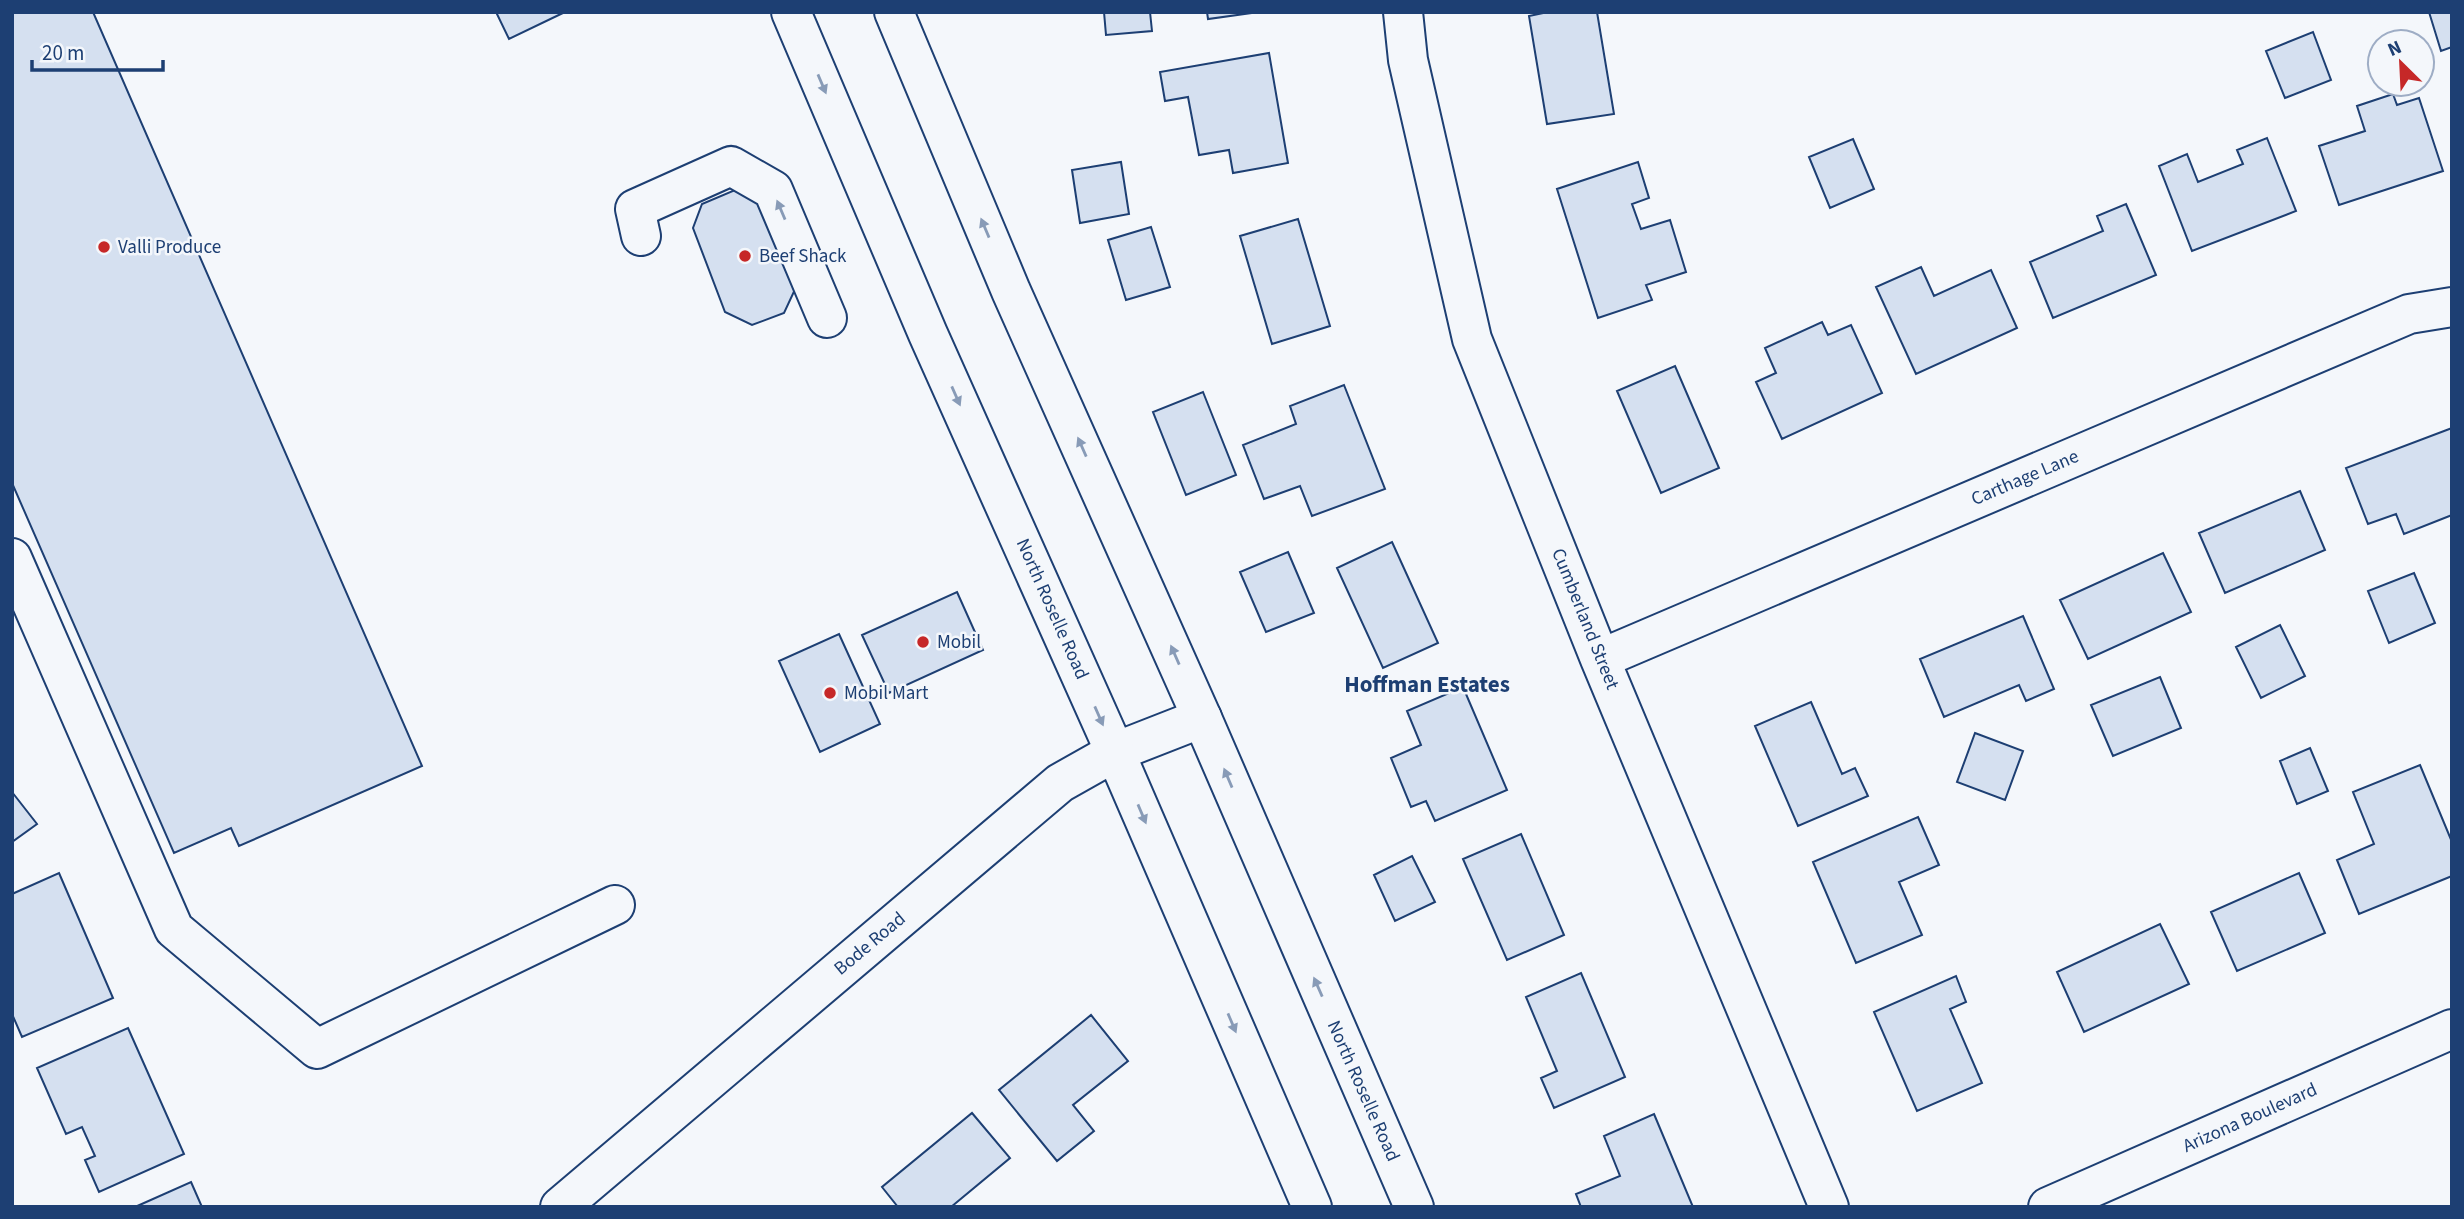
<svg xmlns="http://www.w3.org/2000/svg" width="2464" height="1219" font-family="'Source Sans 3',sans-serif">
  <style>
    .building { fill: #d5e0f0; stroke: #1d3f73; stroke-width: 2 }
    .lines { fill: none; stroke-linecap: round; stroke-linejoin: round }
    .minor-casing { stroke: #1d3f73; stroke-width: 42 }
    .major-casing { stroke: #1d3f73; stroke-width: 42 }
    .minor { stroke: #f4f7fb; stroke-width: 38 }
    .major { stroke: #f4f7fb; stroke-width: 38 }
    .oneway { fill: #889bb7 }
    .poi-dot { fill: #c62828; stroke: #f4f7fb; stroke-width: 2.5 }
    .labels { text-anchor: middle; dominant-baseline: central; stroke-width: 5; stroke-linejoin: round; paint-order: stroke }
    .poi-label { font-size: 19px; fill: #1d3f73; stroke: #f4f7fb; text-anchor: start }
    .street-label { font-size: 19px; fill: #1d3f73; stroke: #f4f7fb }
    .quarter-label { font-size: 23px; font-weight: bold; fill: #1d3f73; stroke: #f4f7fb }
  </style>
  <rect width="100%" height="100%" fill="#f4f7fb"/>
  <!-- building -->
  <path class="building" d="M12,12H93L422,766L239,846L231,828L174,853L12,483Z
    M496,12H565L509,39Z
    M1104,12H1150L1152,31L1106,35Z
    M1207,12H1259L1208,19Z
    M1548,12H1597L1614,114L1547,124L1529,16Z
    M2429,12H2452V47L2441,51Z
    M2313,32L2331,80L2285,98L2266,51Z
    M1269,53L1288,163L1233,173L1229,150L1199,155L1188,97L1165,101L1160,72Z
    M2393,94L2397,105L2419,98L2443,171L2339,205L2319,146L2365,131L2357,106Z
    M2267,138L2296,211L2192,251L2159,166L2187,154L2198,182L2243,164L2237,150Z
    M1853,139L1874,189L1830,208L1809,157Z
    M1121,162L1129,214L1080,223L1072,170Z
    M1638,162L1649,198L1632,204L1641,229L1670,220L1686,272L1646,285L1652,300L1598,318L1557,189Z
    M735,190L761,201L798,283L784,313L752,325L725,312L693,228L702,204Z
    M2126,204L2156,275L2053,318L2030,262L2103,231L2097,216Z
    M1298,219L1330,326L1272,344L1240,236Z
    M1151,227L1170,287L1126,300L1108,240Z
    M1921,267L1934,296L1991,270L2017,328L1916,374L1876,287Z
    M1822,322L1828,335L1851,325L1882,393L1782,439L1756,382L1776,373L1765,348Z
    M1675,366L1719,468L1661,493L1617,391Z
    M1344,385L1385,489L1312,516L1300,486L1264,499L1243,445L1296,424L1290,406Z
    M1203,392L1236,475L1186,495L1153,412Z
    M2452,428V515L2404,534L2396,514L2368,524L2346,468Z
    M2300,491L2325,550L2225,593L2199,533Z
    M1392,542L1438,643L1383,668L1337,568Z
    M1288,552L1314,613L1266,632L1240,572Z
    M2163,553L2191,612L2088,659L2060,600Z
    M2414,573L2435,623L2389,643L2368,591Z
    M957,592L983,650L889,693L862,635Z
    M2023,616L2054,689L2026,701L2019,685L1944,717L1920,659Z
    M2280,625L2305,676L2261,698L2236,647Z
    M839,634L880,724L820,752L779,661Z
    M2160,677L2181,728L2113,756L2091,705Z
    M1463,687L1507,790L1435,821L1426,801L1411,807L1391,758L1421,745L1407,711Z
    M1811,702L1842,774L1855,768L1868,796L1798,826L1755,726Z
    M1975,733L2023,751L2005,800L1957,782Z
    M2310,748L2328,791L2297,804L2280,761Z
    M2420,765L2452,842V876L2359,914L2337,860L2374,844L2353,792Z
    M12,792L37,824L12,842Z
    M1918,817L1939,865L1899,882L1922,935L1856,963L1813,862Z
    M1521,834L1564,935L1507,960L1463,859Z
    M1412,856L1435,902L1395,921L1374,875Z
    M59,873L113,998L22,1037L12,1014V894Z
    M2299,873L2325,933L2237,971L2211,912Z
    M2160,924L2189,984L2084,1032L2057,972Z
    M1581,973L1625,1077L1554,1108L1541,1078L1557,1071L1526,997Z
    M1956,976L1966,1002L1950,1009L1982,1083L1917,1111L1874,1012Z
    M1091,1015L1128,1061L1073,1105L1094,1131L1057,1161L999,1090Z
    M128,1028L184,1154L99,1192L85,1160L95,1156L82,1127L66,1134L37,1068Z
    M972,1113L1010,1158L951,1207H898L882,1187Z
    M1654,1114L1693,1207H1581L1576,1194L1620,1176L1604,1136Z
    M191,1182L202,1207H135Z"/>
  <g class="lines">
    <!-- minor casing -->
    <g class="minor-casing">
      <path id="minor" d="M1403,12L1408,60L1472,339L1600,659L1829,1207
        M641,236L635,209L731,166L773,190L827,318
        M12,558L174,929L317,1049L615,905
        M1600,659L2409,314L2452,307
        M560,1207L1060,783L1115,752L1202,718
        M2048,1207L2452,1029"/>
    </g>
    <!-- major casing -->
    <g class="major-casing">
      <path id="major" d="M791,12L928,334L1115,752L1312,1207
        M894,12L1011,291L1202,718L1414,1207"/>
    </g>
    <!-- minor -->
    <use href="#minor" class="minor"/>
    <!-- major -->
    <use href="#major" class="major"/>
  </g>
  <!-- one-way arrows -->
  <defs><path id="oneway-solid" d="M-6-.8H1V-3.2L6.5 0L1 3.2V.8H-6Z" transform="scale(1.75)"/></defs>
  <g class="oneway">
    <use href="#oneway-solid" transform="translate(822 84) rotate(67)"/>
    <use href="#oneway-solid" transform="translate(781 210) rotate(-113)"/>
    <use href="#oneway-solid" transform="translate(985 228) rotate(-113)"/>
    <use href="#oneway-solid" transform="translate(956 396) rotate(66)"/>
    <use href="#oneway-solid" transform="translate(1082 447) rotate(-114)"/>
    <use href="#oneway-solid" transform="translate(1175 655) rotate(-114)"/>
    <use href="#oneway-solid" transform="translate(1099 716) rotate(66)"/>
    <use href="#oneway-solid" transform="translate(1228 778) rotate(-113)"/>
    <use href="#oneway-solid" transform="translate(1142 814) rotate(67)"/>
    <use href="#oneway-solid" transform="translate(1318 987) rotate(-114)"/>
    <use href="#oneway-solid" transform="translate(1232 1023) rotate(67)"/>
  </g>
  <!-- markers -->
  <g class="poi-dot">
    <circle cx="104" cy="247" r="7"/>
    <circle cx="745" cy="256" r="7"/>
    <circle cx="923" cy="642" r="7"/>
    <circle cx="830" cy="693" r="7"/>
  </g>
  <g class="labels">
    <!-- poi labels -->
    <g class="poi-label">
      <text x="118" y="247">Valli Produce</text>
      <text x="759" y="256">Beef Shack</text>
      <text x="937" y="642">Mobil</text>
      <text x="844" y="693">Mobil Mart</text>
    </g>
    <!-- street labels -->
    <g class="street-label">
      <text transform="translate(2025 478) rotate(-23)">Carthage Lane</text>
      <text transform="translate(1052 609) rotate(66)">North Roselle Road</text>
      <text transform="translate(1585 619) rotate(68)">Cumberland Street</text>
      <text transform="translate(870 944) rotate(-40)">Bode Road</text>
      <text transform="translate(1363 1091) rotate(66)">North Roselle Road</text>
      <text transform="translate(2250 1118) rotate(-24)">Arizona Boulevard</text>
    </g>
    <!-- quarter labels -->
    <g class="quarter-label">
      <text x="1427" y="684">Hoffman Estates</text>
    </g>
  </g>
  <!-- border -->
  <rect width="2464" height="1219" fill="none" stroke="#1d3f73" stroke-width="28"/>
  <!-- north arrow -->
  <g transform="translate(2401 63) rotate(336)"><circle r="33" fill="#f4f7fb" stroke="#9eadc5" stroke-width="2"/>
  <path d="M0-5L12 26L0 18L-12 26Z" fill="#c62828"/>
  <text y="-10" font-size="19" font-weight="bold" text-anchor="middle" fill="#1d3f73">N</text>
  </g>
  <!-- scale -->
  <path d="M32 60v10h131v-10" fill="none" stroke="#1d3f73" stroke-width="3.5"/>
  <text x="42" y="60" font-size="21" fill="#1d3f73" stroke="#f4f7fb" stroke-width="5" paint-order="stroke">20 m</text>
</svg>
